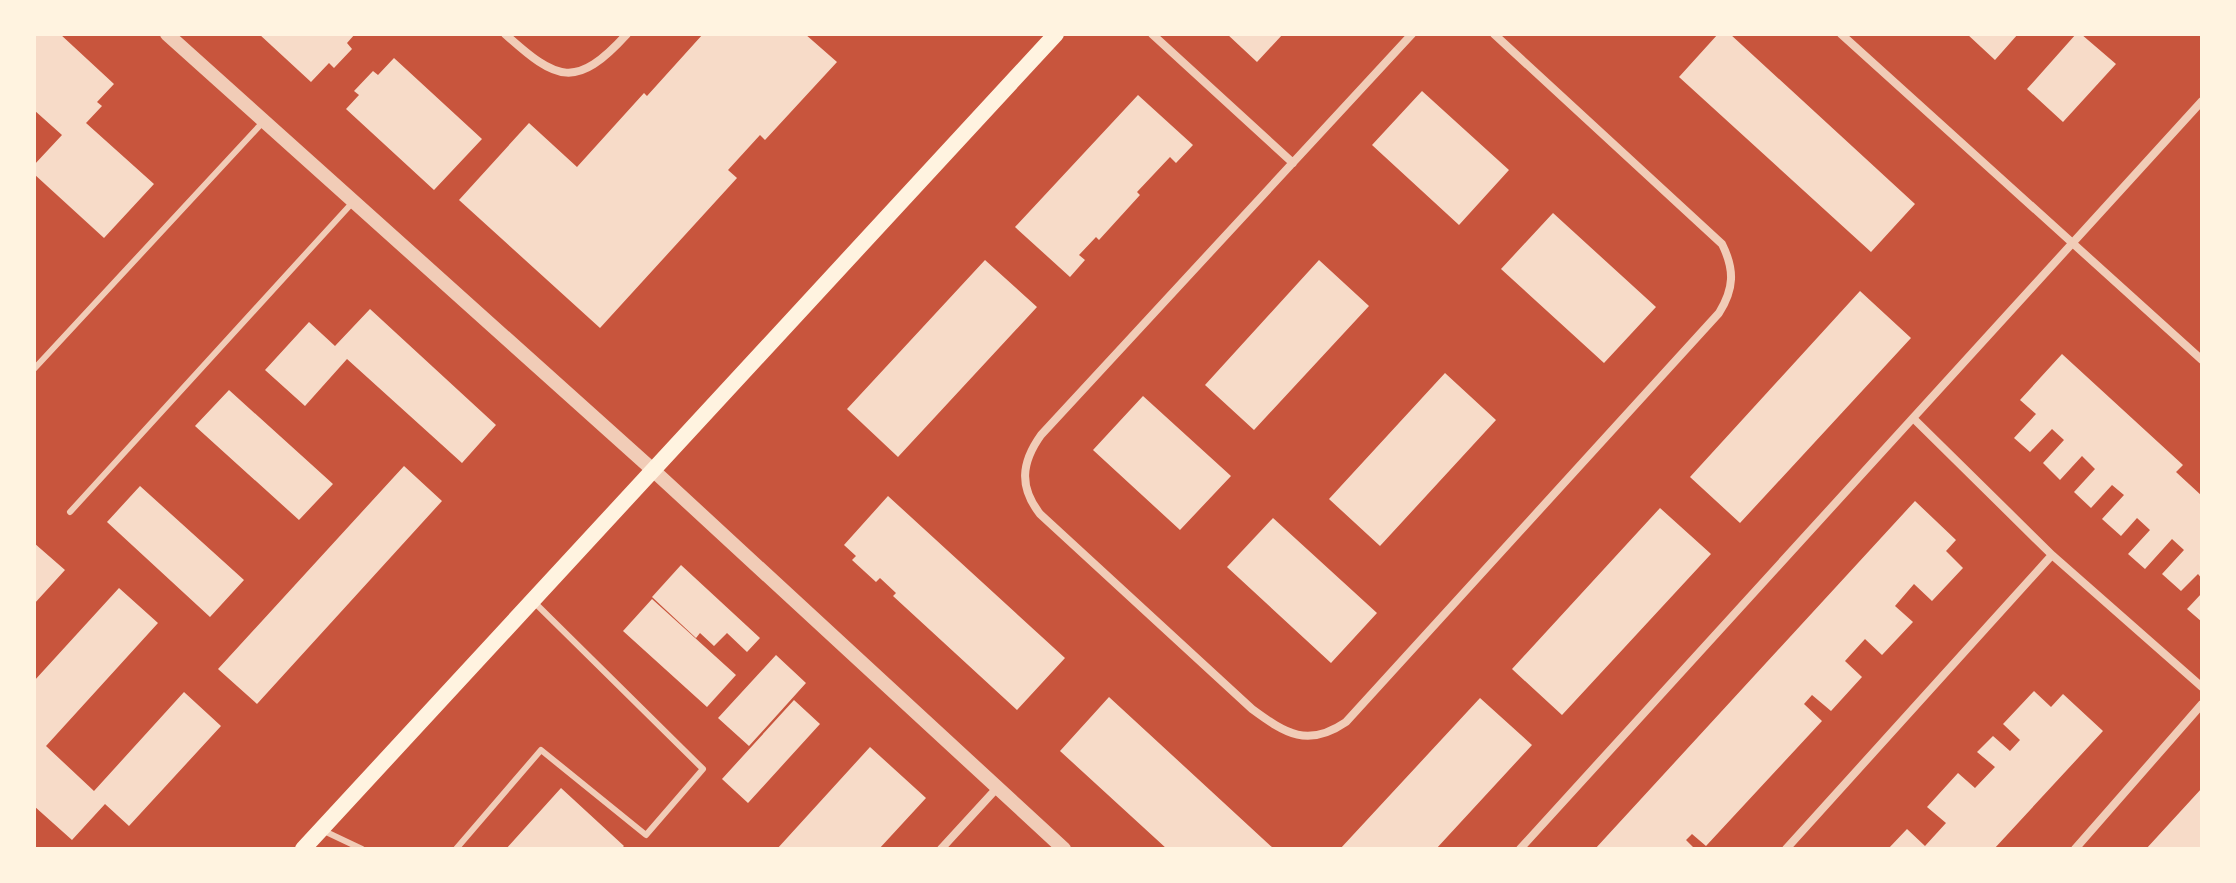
<svg xmlns="http://www.w3.org/2000/svg" width="2236" height="883" font-family="'Exo 2',sans-serif">
  <style>
    .building { fill: #f7dbc8 }
    .lines { fill: none; stroke-linecap: round; stroke-linejoin: round }
    .service { stroke: #f1ccb7; stroke-width: 6 }
    .minor { stroke: #f1ccb7; stroke-width: 8 }
    .tertiary { stroke: #f1ccb7; stroke-width: 14 }
    .secondary { stroke: #fff3e0; stroke-width: 16 }
  </style>
  <rect width="100%" height="100%" fill="#c8553d"/>
  <!-- building -->
  <path class="building" d="M34,34H60L114,84L97,102L102,106L86,123L154,184L104,238L34,174V165L62,135L34,110Z
    M259,34H355L347,43L352,49L334,68L329,63L311,82Z
    M703,34H805L837,62L765,140L760,135L728,170L737,178L600,328L459,200L529,123L577,167L644,93L647,96Z
    M1227,34H1283L1257,62Z
    M1718,34H1730L1915,204L1871,252L1679,77Z
    M1967,34H2018L1995,60Z
    M2076,34H2081L2116,64L2063,122L2027,89Z
    M394,58L482,139L434,190L346,109L359,95L354,91L373,71L378,75Z
    M1422,91L1509,170L1459,225L1372,145Z
    M1138,95L1193,145L1176,163L1170,157L1137,192L1140,195L1099,240L1096,237L1079,255L1085,260L1070,277L1015,227Z
    M1553,213L1656,307L1604,363L1501,269Z
    M985,260L1037,307L898,457L847,409Z
    M1319,260L1369,306L1254,430L1205,385Z
    M1860,291L1911,338L1740,523L1690,477Z
    M370,309L496,425L462,463L347,359L305,406L265,370L309,322L335,346Z
    M2062,354L2183,465L2176,472L2202,496V579L2198,574L2181,591L2162,574L2184,550L2172,539L2145,569L2128,554L2150,530L2137,518L2121,536L2102,519L2124,495L2112,485L2091,508L2074,492L2095,469L2082,456L2060,480L2043,463L2064,440L2052,429L2030,452L2014,438L2036,414L2020,400Z
    M1445,373L1496,420L1380,546L1329,499Z
    M229,390L333,484L299,520L195,426Z
    M1143,396L1231,476L1180,530L1093,450Z
    M404,466L442,501L257,704L218,669Z
    M140,486L244,580L210,617L107,522Z
    M888,496L1065,658L1017,710L893,596L896,593L880,578L876,582L852,560L856,556L844,545Z
    M1915,501L1956,540L1946,551L1963,568L1932,601L1914,584L1895,606L1913,622L1882,655L1865,639L1845,661L1862,677L1831,711L1812,695L1804,704L1822,721L1706,846L1692,834L1686,840L1695,849H1595Z
    M1660,508L1711,554L1562,715L1512,669Z
    M1273,518L1377,613L1331,663L1227,567Z
    M34,543L65,570L34,604Z
    M681,565L760,638L747,652L727,633L714,646L700,633L696,638L652,597Z
    M119,588L158,623L46,746L94,791L184,692L221,726L129,826L105,804L72,840L34,806V681Z
    M2202,593V622L2187,609Z
    M652,599L736,675L707,707L623,631Z
    M776,655L806,683L749,746L718,718Z
    M2034,691L2051,707L2063,694L2103,731L1994,849H1888L1907,829L1925,846L1946,823L1927,807L1958,773L1975,788L1995,767L1977,752L1993,736L2010,751L2020,740L2003,724Z
    M1109,697L1274,849H1167L1060,751Z
    M1480,698L1532,745L1436,849H1340Z
    M794,700L820,724L748,803L722,779Z
    M870,747L926,798L879,849H777Z
    M561,788L624,846L621,849H506Z
    M2202,788V849H2146Z"/>
  <g class="lines">
    <!-- service -->
    <path class="service" d="M34,369L264,121
      M70,512L353,202
      M324,831L362,849
      M456,849L541,750L646,835L703,769L533,601"/>
    <!-- minor -->
    <path class="minor" d="M505,34C557,81 576,90 627,34
      M1152,34L1293,163
      M1412,34L1041,435C1021,463 1019,487 1040,514L1252,709C1286,734 1308,748 1346,722L1719,313C1734,289 1735,270 1722,244L1494,34
      M1841,34L2202,360
      M1913,418L2052,555L2202,687
      M941,849L997,788
      M1520,849L2202,101
      M1786,849L2052,555
      M2075,849L2202,704"/>
    <!-- tertiary -->
    <path class="tertiary" d="M167,34L654,471L1064,849"/>
    <!-- secondary -->
    <path class="secondary" d="M303,849L1056,34"/>
  </g>
  <!-- border -->
  <rect width="2236" height="883" fill="none" stroke="#fff3e0" stroke-width="72"/>
</svg>
